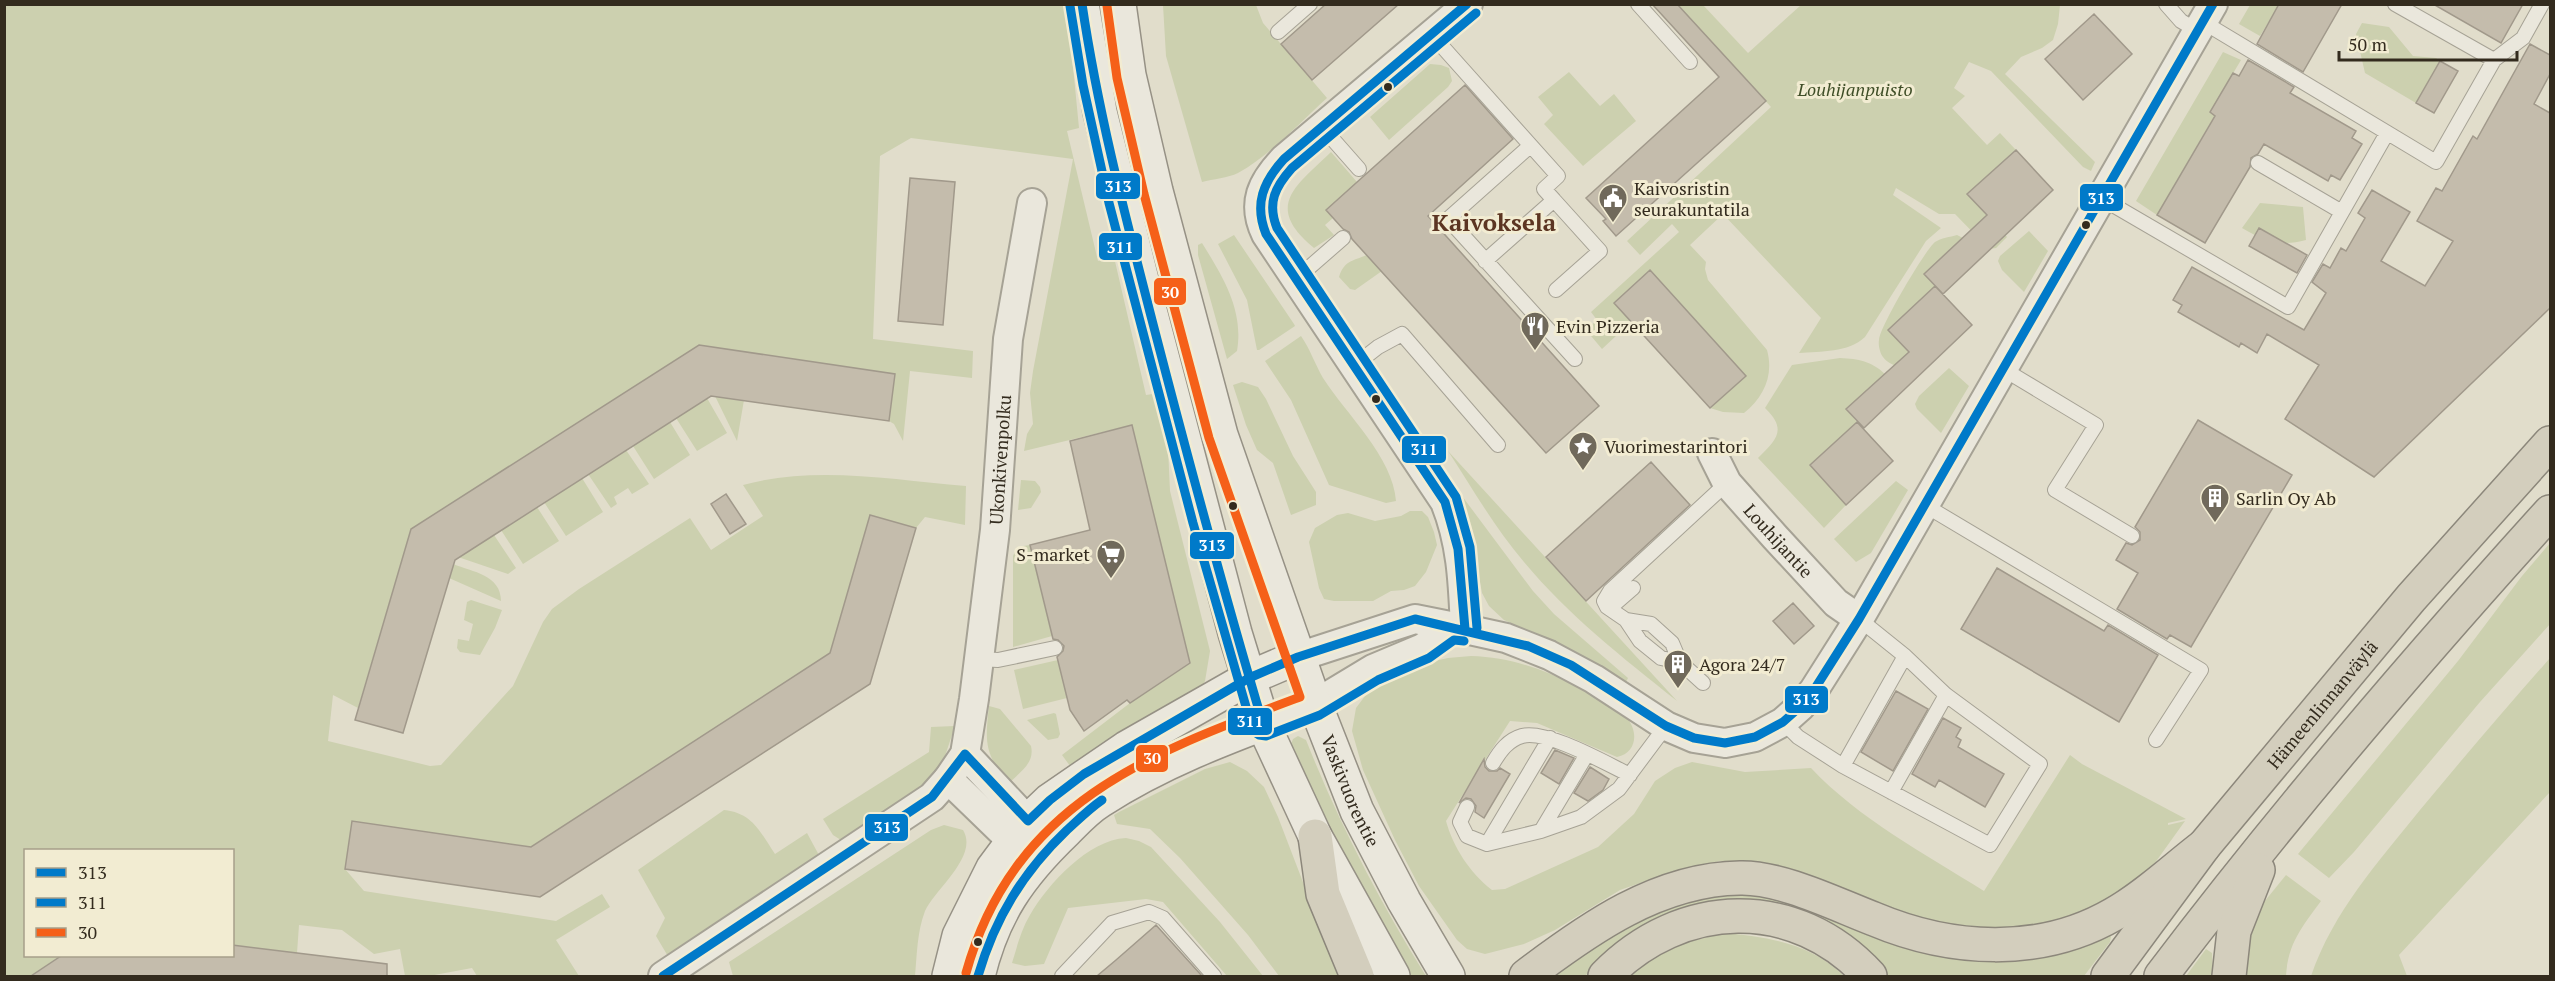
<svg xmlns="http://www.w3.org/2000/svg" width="2555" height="981" font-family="'PT Serif',serif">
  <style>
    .green { fill: #ccd0af }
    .building { fill: #c4bcac; stroke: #a1998b; stroke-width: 1.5 }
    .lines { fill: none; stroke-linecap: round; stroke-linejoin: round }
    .lane-casing { stroke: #a6a295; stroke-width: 16 }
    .street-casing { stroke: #a6a295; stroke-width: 32 }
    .secondary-casing { stroke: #969185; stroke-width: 36 }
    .highway-casing { stroke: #8c877b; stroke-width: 36 }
    .lane { stroke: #eae7dc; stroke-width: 14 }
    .street { stroke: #eae7dc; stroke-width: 28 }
    .secondary { stroke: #eae7dc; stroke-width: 33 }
    .highway { stroke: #d3cebd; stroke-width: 33 }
    .bus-1-casing { stroke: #f2ecd2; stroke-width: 14 }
    .bus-2-casing { stroke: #f2ecd2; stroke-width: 14 }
    .bus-3-casing { stroke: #f2ecd2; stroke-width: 14 }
    .bus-1 { stroke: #007ac9; stroke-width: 9 }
    .bus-2 { stroke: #007ac9; stroke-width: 9 }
    .bus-3 { stroke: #f56019; stroke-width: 9 }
    .bus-dot { fill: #332b1e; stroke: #f2ecd2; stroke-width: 2 }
    .labels { text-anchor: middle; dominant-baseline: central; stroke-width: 6; stroke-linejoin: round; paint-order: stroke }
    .park-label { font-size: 18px; font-style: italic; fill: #3f4e27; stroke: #f2ecd2 }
    .poi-label { font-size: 18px; fill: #332b1e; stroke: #f2ecd2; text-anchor: start }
    .street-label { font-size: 18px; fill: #332b1e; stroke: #f2ecd2 }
    .district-label { font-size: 24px; font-weight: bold; fill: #5c3522; stroke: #f2ecd2 }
    .line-badge { stroke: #f2ecd2; stroke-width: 2 }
    .badge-label { font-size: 16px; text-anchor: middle; font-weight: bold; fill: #fff }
  </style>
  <rect width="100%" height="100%" fill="#e1ddcb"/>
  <!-- green -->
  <path class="green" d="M5,5H1067L1079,128L1067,131L1098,261L1114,257L1146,395L1153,394L1168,448L1170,491L1210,651L1205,681L1197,695L1073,770L1062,755L1130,703L1190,663L1132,425L1024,451L1027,434L1033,424L1030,393L1033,371L1073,159L911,138L880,156L873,339L973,351L972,378L910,371L903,441L894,424L889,421L895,374L699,345L411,529L358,708L333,695L328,741L430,766L441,765L513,686L543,622L552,609L579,589L690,518L711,550L763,516L743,485C815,465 893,480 966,486L965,525L925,517L916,528L870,515L830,653L531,847L352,821L345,869L364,891L556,921L602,894L610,907L556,940L579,976H477L472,968L429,976H405L400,949L374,954L342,930L299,925L297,953L233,945L232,850H26V956H61L31,976H5Z
    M1163,5H1256L1263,23L1327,98C1298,124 1272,154 1238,173C1228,178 1213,179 1202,182L1166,56Z
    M1677,5H1703L1748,53L1801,5H2060L2058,24L2053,40L2042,48L2021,57L2005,74L2095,162L2091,171L2083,167L1991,71L1969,62L1954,88L1965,96L1952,108L1987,145L2000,133L2016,150L1968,194L2007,237L1996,248L1989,249L1955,214H1939L1896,188L1893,195L1941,228L1926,241L1865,337C1848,353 1821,351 1799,353L1821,318L1723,214L1690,245L1706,262L1705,269L1708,280L1767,350C1774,375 1764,397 1744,413L1723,412L1710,408L1746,376L1650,270L1631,322L1602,349L1586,330L1597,320L1591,312L1679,232L1672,224L1640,255L1627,241L1771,107Z
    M2250,5H2279L2260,36L2239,24Z
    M2362,23L2389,27L2413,56L2436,58L2440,61L2416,103L2365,73L2356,34Z
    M2223,52L2241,60L2210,112L2215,115L2157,215L2136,201Z
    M1430,64L1441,65L1449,68L1452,81L1448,87L1389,140L1370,117Z
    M1569,72L1600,106L1614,94L1636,121L1583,166L1544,124L1553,115L1538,97Z
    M1331,152L1357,182L1333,218L1325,225L1334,235L1314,248C1263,206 1296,186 1331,152Z
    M2260,203L2303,207L2306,240C2281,247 2264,241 2242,228Z
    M2029,231L2048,251L2024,292L2002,270L1998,261L2000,256Z
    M1234,235L1294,324L1295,326L1259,350H1257L1247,300L1218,244Z
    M1957,235L1963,238L1924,274L1935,286L1889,330L1925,369L1922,372C1910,369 1891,368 1883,357C1880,353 1878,345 1879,340C1879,328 1925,250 1935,242C1941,238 1950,237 1957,235Z
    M1202,243C1223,277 1244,310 1237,351L1227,359L1198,255V245Z
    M1367,255L1389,266L1355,290L1350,289L1339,277C1344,261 1352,261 1367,255Z
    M1301,336C1310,349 1315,364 1323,378C1346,414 1393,457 1396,501L1386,503L1329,485L1291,400L1265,361Z
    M1840,358C1859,359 1871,361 1885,374L1846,409L1857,422L1810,465L1846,505L1824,528L1758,458C1776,440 1788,430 1765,408L1792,365Z
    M1949,368L1969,386L1941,433L1917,409L1915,404L1919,396Z
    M1242,382L1258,387L1266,399L1293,456L1316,492V505L1291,515L1273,463L1257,450L1246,425L1233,385Z
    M715,396L744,400L737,441Z
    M707,398L727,433L697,451L676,418Z
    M670,422L690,455L654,479L633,446Z
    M626,450L649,484L632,494L628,488L614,497L617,504L611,508L588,474Z
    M1448,451L1677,701C1623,658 1568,615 1524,562C1495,528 1472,488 1448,451Z
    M582,478L603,512L566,536L544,502Z
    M1021,480L1035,481L1040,487L1041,492L1031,508L1018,510Z
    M1896,481L1908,490L1871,553L1856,562L1834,539Z
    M1459,492L1533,591L1554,614L1628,678L1626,682L1576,652L1504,620L1489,606L1482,593L1472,539L1456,493Z
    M537,507L559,541L523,564L501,530Z
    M1410,511H1422L1428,517L1434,532L1437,545L1426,572L1415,586L1404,590L1391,591L1373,601H1334L1324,599L1319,588L1309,542L1315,528L1337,515L1348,513L1375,521L1401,516Z
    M494,535L516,568L508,574L458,557Z
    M2550,543V624L2480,702L2354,852L2329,878L2298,854L2458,661L2522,576Z
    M1030,545L1052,636L1013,647V556L1017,547Z
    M453,564C473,572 501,575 501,601L449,578Z
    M471,600L502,610L495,628L480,655L460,652L457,648L458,639L469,641L473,624L464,620L467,602Z
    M1471,656C1530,658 1578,684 1626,717C1639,731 1637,753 1617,757L1537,723L1510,721L1446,821C1453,847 1470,873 1492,890L1505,889L1598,847L1634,814L1655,781L1675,768L1692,762L1745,772L1811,768C1859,819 1925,854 1984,891L2070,755L2082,764L2186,819L2168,823V825L2185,821L2152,867L2109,901L2034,930L1930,927L1832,884L1795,871L1765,865L1720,861L1672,872L1620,890L1555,930L1524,944L1485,954L1467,949L1457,940L1419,886L1395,840L1363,770L1352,731L1356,708L1377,680L1407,667L1448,658Z
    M2550,658V792L2399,955L2407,976H2311C2333,912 2378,862 2420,810C2463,758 2506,708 2550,658Z
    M1058,660L1067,698L1023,709L1014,670Z
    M989,706L1000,709L1031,746C1035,763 1020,772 1009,783C984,754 985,742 989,706Z
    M1054,713L1056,714L1060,734L1058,738L1048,740L1027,720Z
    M955,726L942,765L921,791L844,842L833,835L823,819L929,752L931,727Z
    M1298,736L1306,740C1339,823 1379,901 1426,976H1409L1319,809L1291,744L1293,739Z
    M1230,762L1247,771L1264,787L1278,817L1339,976H1279L1248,935L1180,858L1150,829L1117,824L1114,815L1119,812L1205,769Z
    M724,810C753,813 760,832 775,854L807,833L820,857L669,958L656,936L665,918L638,870Z
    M944,825L963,830C979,856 935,889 925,911C917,932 917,955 915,976H733L729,962L931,830Z
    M1126,838L1139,841L1151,847L1220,922L1263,976H1227L1163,902L1146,899L1068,908L1044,964L1025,966L1012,963C1017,947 1021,930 1030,915C1048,884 1088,840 1126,838Z
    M2286,875L2321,901C2302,927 2288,943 2286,976H2243L2249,940L2260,907Z
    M1747,889L1888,936L2110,934L2111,937L2110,942L2084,976H1882L1809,917L1608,953L1585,976H1548L1646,910Z
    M1726,933C1769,937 1812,944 1844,976H1627L1654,954L1691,941Z
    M2206,949L2212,953L2213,976H2186Z"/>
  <!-- building -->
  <path class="building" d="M1326,4H1399L1312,80L1281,44Z
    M1652,4H1677L1766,101L1616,236L1603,221L1606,219L1586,198L1719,77Z
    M2279,4H2342L2303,72L2257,44Z
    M2433,4H2523L2501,43Z
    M2094,14L2132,54L2083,100L2045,59Z
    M2530,44L2550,55V74L2534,104L2550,113V308L2374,477L2285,419L2319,365L2267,334L2257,353L2241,343L2239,347L2178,312L2182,305L2173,300L2192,267L2304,330L2326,293L2312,282L2323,264L2330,268L2341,248L2346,251L2365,218L2358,213L2372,190L2410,212L2381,261L2425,286L2453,241L2417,221L2436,188L2442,191L2473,136L2477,139Z
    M2248,60L2294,87L2290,93L2356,131L2352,138L2362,144L2340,180L2331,175L2328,181L2264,144L2258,154L2251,158L2250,167L2205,243L2157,215L2215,116L2210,112L2233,73L2239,76Z
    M2440,61L2458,71L2434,113L2416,103Z
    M1465,85L1513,139L1428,216L1599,406L1546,453L1352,239L1349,232L1343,229L1326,210Z
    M2016,150L2053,190L1943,294L1924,274L1987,215L1967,194Z
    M910,178L955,182L943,325L898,321Z
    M2259,228L2307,255L2297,273L2249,246Z
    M1650,270L1746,376L1710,408L1614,303Z
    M1935,286L1972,325L1864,428L1846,409L1909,352L1888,330Z
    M699,345L895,374L889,421L711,396L455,560L403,733L355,720L411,529Z
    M2198,420L2292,475L2191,647L2170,635L2167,639L2117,609L2138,573L2116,560L2126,543L2132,545L2140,540V532L2135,527Z
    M1857,422L1893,461L1846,505L1810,465Z
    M1132,425L1190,663L1130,703L1127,700L1084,731L1070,710L1057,657L1063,651L1064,646L1058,640L1053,639L1030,545L1090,530L1070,441Z
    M1651,462L1690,505L1586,601L1546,557Z
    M726,494L746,524L730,534L711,504Z
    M870,515L916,528L870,684L540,897L345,869L352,821L531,847L830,653Z
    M1997,568L2104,631L2108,625L2158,655L2119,722L1961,629Z
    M1793,603L1814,626L1794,644L1773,621Z
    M1896,691L1928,709L1893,771L1861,752Z
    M1943,718L1961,728L1956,737L1961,740L1958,747L2004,774L1985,807L1939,780L1935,787L1912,774Z
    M1555,750L1574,758L1559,784L1541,773Z
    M1484,759L1485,767L1489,771H1497L1500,768L1510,774L1484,818L1475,812L1476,806L1471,799L1466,798L1459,803Z
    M1590,767L1609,779L1603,790L1588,801L1574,793Z
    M1156,925L1202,976H1097L1116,960Z
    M232,945L387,964V976H31L61,956H232Z"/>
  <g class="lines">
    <!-- lane casing -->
    <g class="lane-casing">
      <path id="lane" d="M1638,4L1690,62
        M2166,4L2181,21L2198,31
        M2395,4L2494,60
        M2203,22L2436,162L2494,60L2523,38L2542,4
        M1278,32L1310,4
        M1432,35L1558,176L1544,189L1554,200L1485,261
        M1322,127L1359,169
        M1530,146L1448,219L1575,359
        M2258,163L2342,212
        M2101,198L2288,307L2387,133
        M1554,200L1600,251L1556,290
        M1296,279L1343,238
        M1355,365L1378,347L1402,334L1498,445
        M2003,369L2096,425L2055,490L2132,536
        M1926,506L2201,670L2156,740
        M1610,608L1633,588
        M1626,620L1651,624L1672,643L1680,662L1703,683
        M978,659L998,660L1055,648
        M1680,662L1661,658L1640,641L1626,620L1607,607L1604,601L1610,591L1727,483
        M1783,722L1798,737L1843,766L1990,845L2040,764L1946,695L1905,656L1859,619
        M1493,763C1500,751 1508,740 1522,736C1546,729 1607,764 1630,775
        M1843,766L1905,656
        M1891,792L1946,695
        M1467,807L1460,822L1467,836L1487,844L1541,831L1581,817L1619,789L1666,726
        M1541,831L1587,754
        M1487,844L1550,738
        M1062,976L1112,923L1149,912L1163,918L1214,976"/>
    </g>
    <!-- street casing -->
    <g class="street-casing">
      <g id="street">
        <path id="s1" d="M1712,453L1727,483L1775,537L1836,603L1859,619"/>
        <path d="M1465,629C1463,584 1462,544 1445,502L1266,234C1251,203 1262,182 1284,159L1468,4"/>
        <path d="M1298,657L1415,619L1465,629L1506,638L1549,655L1594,679L1666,726L1694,738L1725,743L1755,737L1783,722L1801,706L1814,690L1859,619L2213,4"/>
        <path d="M1315,704L1373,669L1423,648L1451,628"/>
        <path d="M965,754L1028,821L1038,842"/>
        <path d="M948,779L1012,841L1033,849"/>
        <path id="s2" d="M663,976L932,797L948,779L965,754L974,699L995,530L1008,339L1032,203"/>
      </g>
    </g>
    <!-- secondary casing -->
    <g class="secondary-casing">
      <g id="secondary">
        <path d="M1082,4L1100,112L1142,280L1235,633L1263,724L1315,836L1393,976"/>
        <path id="s3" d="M1119,4L1129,75L1156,191L1221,435L1315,704L1357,811L1404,901L1448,976"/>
        <path d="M949,976L959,936L993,868L1028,821L1050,800L1126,748L1249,678L1298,657"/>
        <path d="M978,976C993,914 1019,876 1066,831C1076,821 1087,809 1100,801C1166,758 1241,732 1315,704"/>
      </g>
    </g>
    <!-- highway casing -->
    <g class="highway-casing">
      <g id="highway">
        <path d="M1315,836L1323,894L1357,976"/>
        <path d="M1526,976C1588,929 1658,879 1740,878C1781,877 1835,904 1874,919C1950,951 2040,957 2114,914C2146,896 2175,868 2204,846"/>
        <path d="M1605,976C1681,898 1795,894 1870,976"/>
        <path id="s4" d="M2108,976L2204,846L2411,598L2550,443"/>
        <path d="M2161,976C2283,815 2415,661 2550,512"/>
        <path d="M2229,976L2234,931L2258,870"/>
      </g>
    </g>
    <!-- lane -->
    <use href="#lane" class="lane"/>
    <!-- street -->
    <use href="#street" class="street"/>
    <!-- secondary -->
    <use href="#secondary" class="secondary"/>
    <!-- highway -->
    <use href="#highway" class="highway"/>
    <!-- bus-1 casing -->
    <g class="bus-1-casing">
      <path id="bus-1" d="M1082,4C1098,112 1125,215 1152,320C1187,455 1223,590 1263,724
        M1465,629L1458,549L1445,502L1266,234C1254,204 1263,182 1284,159L1467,4
        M663,976L932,797L965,754L1028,821L1050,800L1084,774L1249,678L1298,657L1415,619L1528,646L1571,665L1666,726L1694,738L1725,743L1755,737L1783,722L1801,706L1814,690L1859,619L2213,4
        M978,976C995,918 1023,872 1067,830C1078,820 1089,809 1102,800"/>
    </g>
    <!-- bus-2 casing -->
    <g class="bus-2-casing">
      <path id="bus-2" d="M1070,6L1083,85L1109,203L1193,523L1253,731L1259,735L1266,736L1320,715L1378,680L1429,658L1454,640L1464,641
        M1476,13L1292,168C1275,187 1267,203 1277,228L1456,497L1470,547L1477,628"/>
    </g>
    <!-- bus-3 casing -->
    <g class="bus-3-casing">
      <path id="bus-3" d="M966,973C1014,802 1150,753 1300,697L1209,438L1144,194L1117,78L1107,6"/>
    </g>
    <!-- bus-1 -->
    <use href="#bus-1" class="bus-1"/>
    <!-- bus-2 -->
    <use href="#bus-2" class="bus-2"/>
    <!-- bus-3 -->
    <use href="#bus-3" class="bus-3"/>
  </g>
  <!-- icons -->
  <defs>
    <g id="civic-pin" transform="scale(1.5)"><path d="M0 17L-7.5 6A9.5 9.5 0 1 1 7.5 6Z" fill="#70695b" stroke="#f2ecd2"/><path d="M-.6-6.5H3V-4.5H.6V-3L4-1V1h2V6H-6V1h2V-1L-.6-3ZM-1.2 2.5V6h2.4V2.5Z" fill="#fff"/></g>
    <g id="restaurant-pin" transform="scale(1.5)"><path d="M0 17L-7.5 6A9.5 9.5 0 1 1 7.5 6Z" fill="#70695b" stroke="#f2ecd2"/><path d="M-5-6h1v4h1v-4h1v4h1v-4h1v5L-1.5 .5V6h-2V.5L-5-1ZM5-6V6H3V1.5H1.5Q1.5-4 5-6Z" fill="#fff"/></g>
    <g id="sight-pin" transform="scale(1.5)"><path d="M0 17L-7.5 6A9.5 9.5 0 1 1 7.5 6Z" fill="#70695b" stroke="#f2ecd2"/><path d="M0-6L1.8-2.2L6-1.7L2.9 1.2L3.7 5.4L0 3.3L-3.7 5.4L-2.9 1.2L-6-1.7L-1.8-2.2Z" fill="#fff"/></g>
    <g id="building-pin" transform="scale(1.5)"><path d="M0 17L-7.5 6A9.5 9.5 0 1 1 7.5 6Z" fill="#70695b" stroke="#f2ecd2"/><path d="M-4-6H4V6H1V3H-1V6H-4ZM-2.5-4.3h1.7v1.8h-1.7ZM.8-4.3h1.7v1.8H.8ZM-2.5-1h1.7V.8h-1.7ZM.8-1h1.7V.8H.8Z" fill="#fff"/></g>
    <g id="supermarket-pin" transform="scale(1.5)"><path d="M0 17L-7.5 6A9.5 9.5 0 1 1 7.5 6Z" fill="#70695b" stroke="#f2ecd2"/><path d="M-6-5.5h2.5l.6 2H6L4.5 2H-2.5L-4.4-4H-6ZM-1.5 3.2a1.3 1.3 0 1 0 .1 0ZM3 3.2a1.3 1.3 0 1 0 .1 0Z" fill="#fff"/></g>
  </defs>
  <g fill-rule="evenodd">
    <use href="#civic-pin" x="1613" y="198"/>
    <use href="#restaurant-pin" x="1535" y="326"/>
    <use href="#sight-pin" x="1583" y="446"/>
    <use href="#building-pin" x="2215" y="498"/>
    <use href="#supermarket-pin" x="1111" y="554"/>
    <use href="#building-pin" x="1678" y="664"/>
  </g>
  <!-- markers -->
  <g class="bus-dot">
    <circle cx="1388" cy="87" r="5"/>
    <circle cx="2086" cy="225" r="5"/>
    <circle cx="1376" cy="399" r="5"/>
    <circle cx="1233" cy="506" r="5"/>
    <circle cx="978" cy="942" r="5"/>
  </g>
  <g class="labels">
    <!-- park labels -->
    <g class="park-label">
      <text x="1855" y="89">Louhijanpuisto</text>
    </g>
    <!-- poi labels -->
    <g class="poi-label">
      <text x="1634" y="188">Kaivosristin<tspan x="1634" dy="21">seurakuntatila</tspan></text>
      <text x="1556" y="326">Evin Pizzeria</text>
      <text x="1604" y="446">Vuorimestarintori</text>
      <text x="2236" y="498">Sarlin Oy Ab</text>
      <text x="1090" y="554" text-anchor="end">S-market</text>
      <text x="1699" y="664">Agora 24/7</text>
    </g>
    <!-- street labels -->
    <g class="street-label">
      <text stroke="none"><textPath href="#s2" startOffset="674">Ukonkivenpolku</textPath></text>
      <text stroke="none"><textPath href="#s1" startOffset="111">Louhijantie</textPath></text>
      <text stroke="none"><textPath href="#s4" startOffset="346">Hämeenlinnanväylä</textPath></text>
      <text stroke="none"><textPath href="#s3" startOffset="822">Vaskivuorentie</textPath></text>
    </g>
    <!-- district labels -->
    <g class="district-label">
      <text x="1494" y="222">Kaivoksela</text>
    </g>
  </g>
  <g class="line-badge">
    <rect x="1095" y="172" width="46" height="28" rx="6" fill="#007ac9"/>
    <rect x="2079" y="183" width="45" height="29" rx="6" fill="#007ac9"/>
    <rect x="1098" y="232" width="45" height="29" rx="6" fill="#007ac9"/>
    <rect x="1153" y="277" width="34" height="29" rx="6" fill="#f56019"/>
    <rect x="1401" y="435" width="46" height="29" rx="6" fill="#007ac9"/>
    <rect x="1189" y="531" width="46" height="29" rx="6" fill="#007ac9"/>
    <rect x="1784" y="685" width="45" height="29" rx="6" fill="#007ac9"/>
    <rect x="1227" y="707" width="46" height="29" rx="6" fill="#007ac9"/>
    <rect x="1135" y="744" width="34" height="29" rx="6" fill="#f56019"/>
    <rect x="864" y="813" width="45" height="29" rx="6" fill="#007ac9"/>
  </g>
  <g class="badge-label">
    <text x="1118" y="192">313</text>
    <text x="2101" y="204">313</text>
    <text x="1120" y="253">311</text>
    <text x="1170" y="298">30</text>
    <text x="1424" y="455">311</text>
    <text x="1212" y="551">313</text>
    <text x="1806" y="705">313</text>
    <text x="1250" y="727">311</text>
    <text x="1152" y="764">30</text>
    <text x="887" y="833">313</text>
  </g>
  <!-- border -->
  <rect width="2555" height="981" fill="none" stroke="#332b1e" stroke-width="12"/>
  <!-- legend -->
  <rect x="24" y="849" width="210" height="108" fill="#f2ecd2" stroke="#a69f8a" stroke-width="1.5"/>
  <rect x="36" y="868" width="30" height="9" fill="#007ac9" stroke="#a69f8a" stroke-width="1.5"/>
  <text x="78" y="879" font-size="18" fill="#332b1e">313</text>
  <rect x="36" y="898" width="30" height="9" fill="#007ac9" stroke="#a69f8a" stroke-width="1.5"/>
  <text x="78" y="909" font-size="18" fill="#332b1e">311</text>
  <rect x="36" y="928" width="30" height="9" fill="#f56019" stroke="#a69f8a" stroke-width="1.5"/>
  <text x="78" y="939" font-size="18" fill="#332b1e">30</text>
  <!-- scale -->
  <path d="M2339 51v9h178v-9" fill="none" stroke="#332b1e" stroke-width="3"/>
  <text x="2348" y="51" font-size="18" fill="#332b1e" stroke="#f2ecd2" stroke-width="4.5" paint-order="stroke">50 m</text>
</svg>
